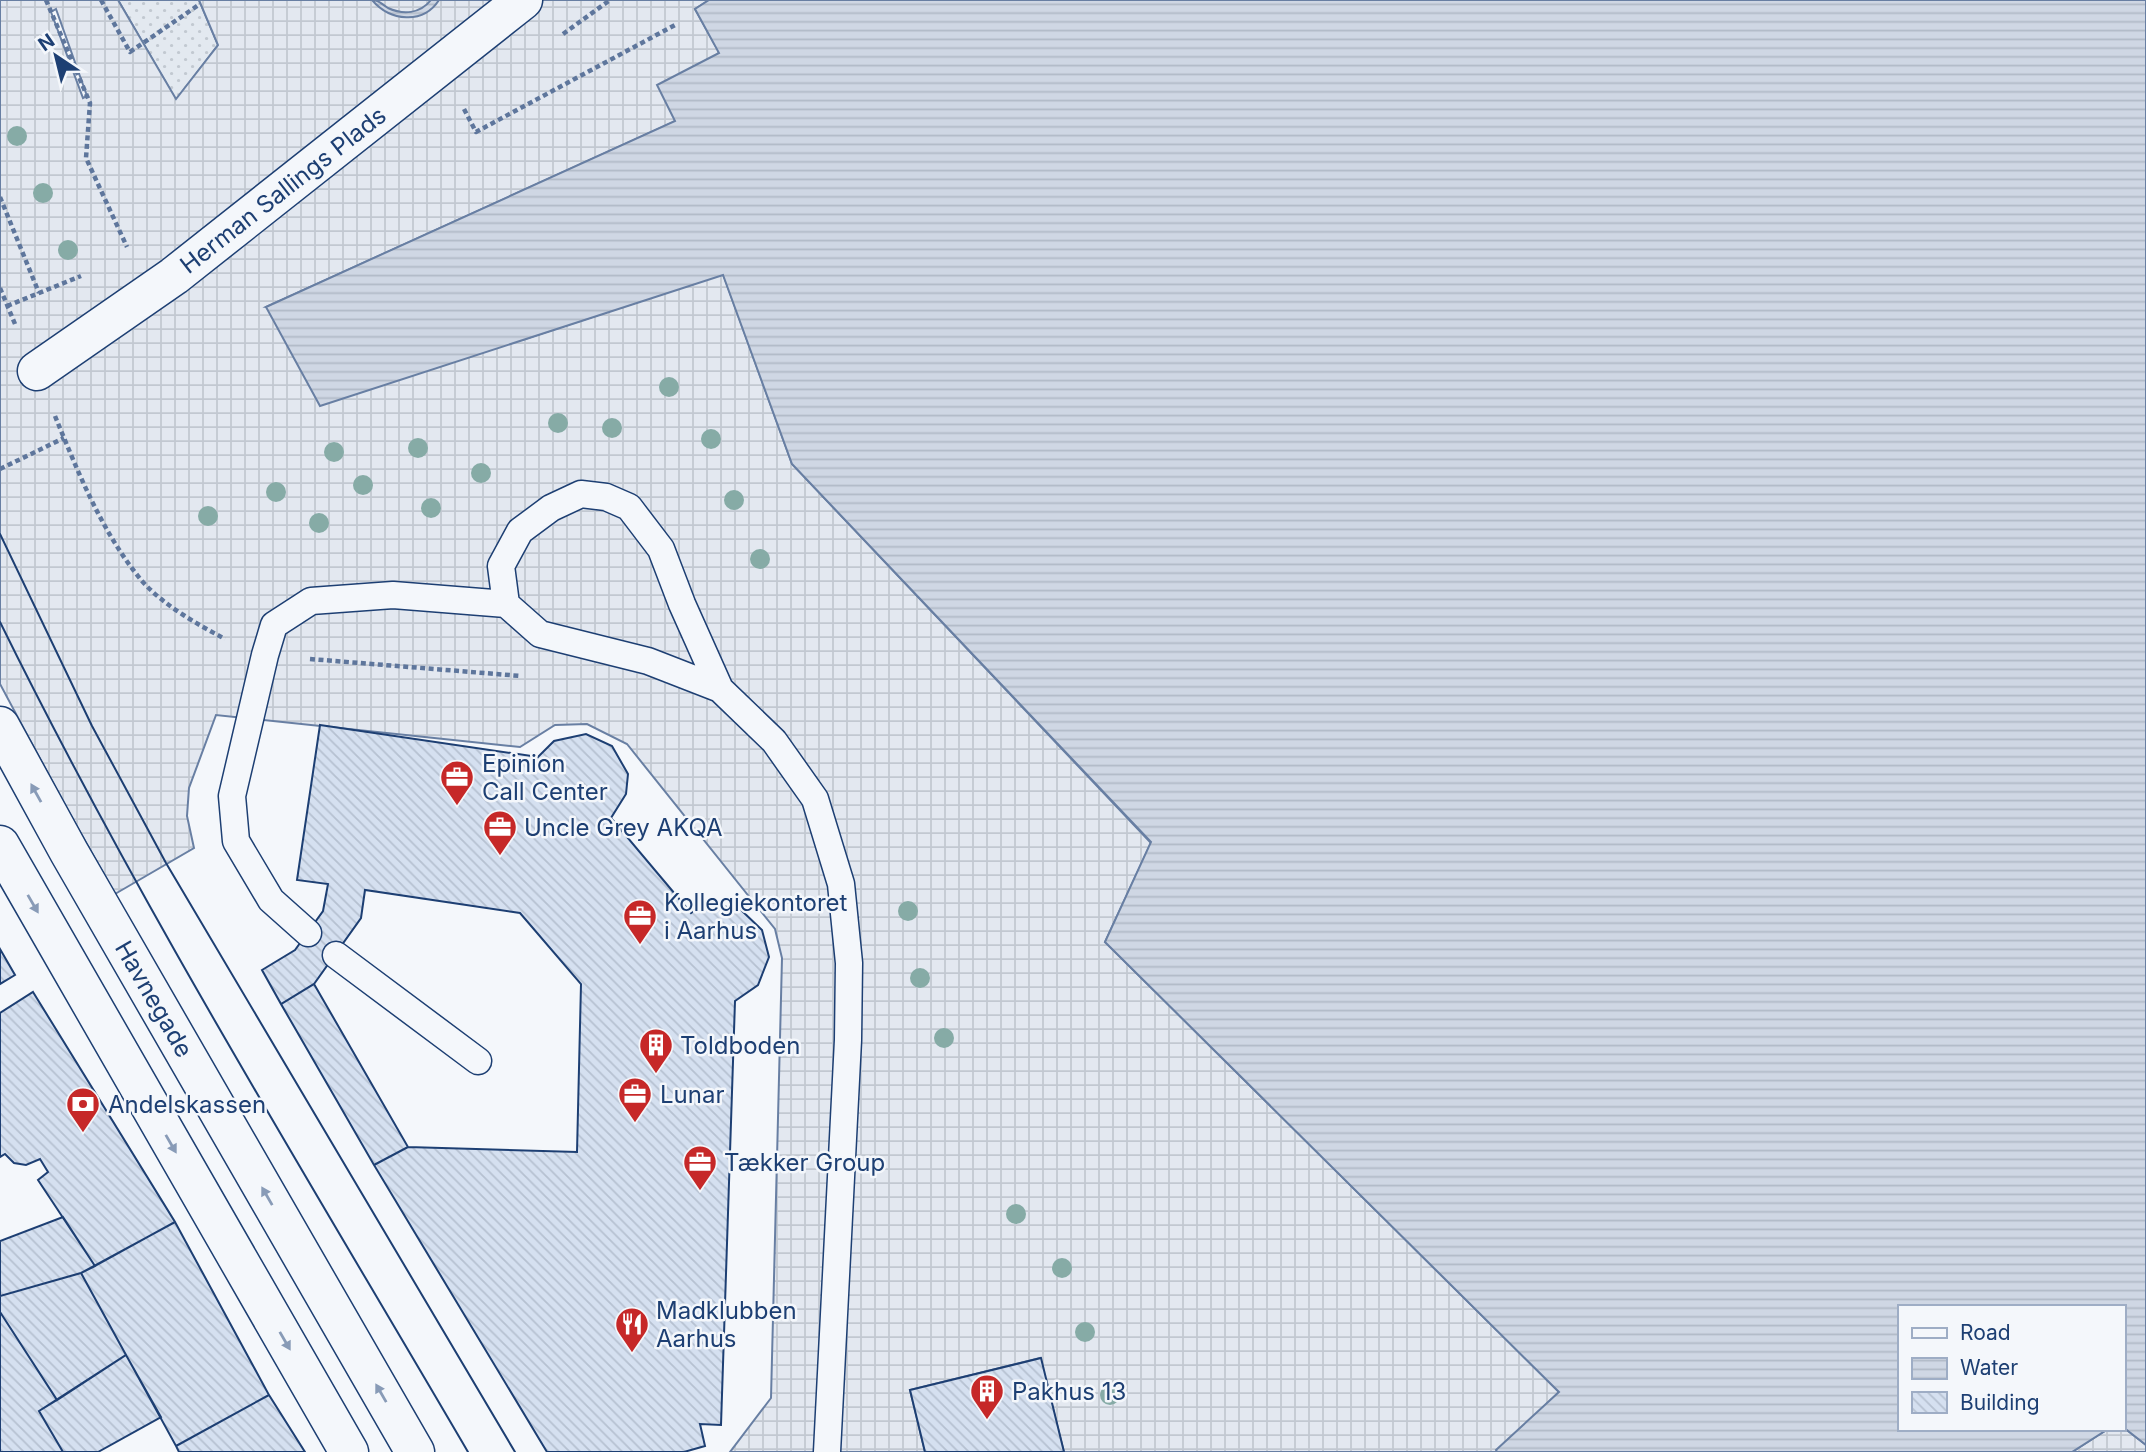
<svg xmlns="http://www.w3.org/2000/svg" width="2146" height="1452" font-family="Inter,sans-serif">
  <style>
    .green { fill: url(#green-dots); stroke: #687fa3; stroke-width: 2 }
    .plaza { fill: url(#plaza-grid); stroke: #687fa3; stroke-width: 2; fill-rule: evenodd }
    .water { fill: url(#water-rules); stroke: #687fa3; stroke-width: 2 }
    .building { fill: url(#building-back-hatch); stroke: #1d3f73; stroke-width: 2 }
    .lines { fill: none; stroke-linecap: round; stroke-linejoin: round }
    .lane-casing { stroke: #1d3f73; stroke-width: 29 }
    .street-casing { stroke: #1d3f73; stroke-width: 41 }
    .secondary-casing { stroke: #1d3f73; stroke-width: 41 }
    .path { stroke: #5e769c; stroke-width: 4.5; stroke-dasharray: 5 3.5; stroke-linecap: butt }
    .lane { stroke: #f4f7fb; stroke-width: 26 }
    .street { stroke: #f4f7fb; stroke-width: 38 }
    .secondary { stroke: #f4f7fb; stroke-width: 38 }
    .tram { stroke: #1d3f73; stroke-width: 2 }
    .tree { fill: #86aba6 }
    .oneway { fill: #889bb7 }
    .labels { text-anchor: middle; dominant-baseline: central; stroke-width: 5; stroke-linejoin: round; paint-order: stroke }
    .street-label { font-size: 24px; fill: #1d3f73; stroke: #f4f7fb }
    .poi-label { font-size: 24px; fill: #1d3f73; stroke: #f4f7fb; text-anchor: start }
  </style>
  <defs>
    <pattern id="green-dots" width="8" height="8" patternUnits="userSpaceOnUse" patternTransform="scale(1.75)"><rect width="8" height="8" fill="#e3e9f0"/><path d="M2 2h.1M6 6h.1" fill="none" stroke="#c2c9d1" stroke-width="1.8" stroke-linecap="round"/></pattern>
    <pattern id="plaza-grid" width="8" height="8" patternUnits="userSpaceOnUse" patternTransform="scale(1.75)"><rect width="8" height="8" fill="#e3e8f0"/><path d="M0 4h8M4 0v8" fill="none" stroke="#c2c8d1"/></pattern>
    <pattern id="water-rules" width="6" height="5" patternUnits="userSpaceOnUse" patternTransform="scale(1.75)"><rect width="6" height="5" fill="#cfd7e4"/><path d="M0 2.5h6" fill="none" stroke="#b1bac7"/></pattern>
    <pattern id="building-back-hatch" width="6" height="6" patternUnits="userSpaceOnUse" patternTransform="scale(1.75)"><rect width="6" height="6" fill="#d5e0f0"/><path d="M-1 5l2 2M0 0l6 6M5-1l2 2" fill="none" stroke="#b6c1d1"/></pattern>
  </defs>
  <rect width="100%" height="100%" fill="#f4f7fb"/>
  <!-- green -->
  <path class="green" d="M118,0H199L218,45L176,100Z"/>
  <!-- plaza -->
  <path class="plaza" d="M0,0H118L176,99L218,45L199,0H709L695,9L719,52L676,121L266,307L522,340L723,274L792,464L1151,843L1105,942L1559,1392L1497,1452H1064L1040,1358L910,1390L925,1452H730L771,1398L782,958L775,929L627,744L587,724L555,725L520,747L216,715L189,788L187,816L194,848L115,894L62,800L0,684ZM56,9L87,96L83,98L51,12Z
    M2123,1427L2146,1445V1452H2072L2108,1429H2123Z"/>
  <!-- water -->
  <path class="water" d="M372,0C380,0 381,4 388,8C403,15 420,14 431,0H439C423,25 390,21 372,0Z
    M709,0H2146V1445L2123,1427V1307H1899V1429H2108L2072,1452H1497L1496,1450L1559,1392L1105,942L1151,842L792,464L723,275L320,406L266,307L675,121L657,85L719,53L695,9Z"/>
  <!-- building -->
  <path class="building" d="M320,725L538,757L554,741L586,734L612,746L628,774L626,794L611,818L691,913L696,909L715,905L740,909L762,930L769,957L758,985L735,1001L721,1425L700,1424L705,1446L684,1452H547L374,1165L408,1147L577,1152L581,984L520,913L365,890L361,918L314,984L281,1004L262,970L295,950L323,911L328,884L297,880Z
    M0,949L15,975L0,984Z
    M314,984L408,1147L374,1165L281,1004Z
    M33,992L175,1222L95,1266L38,1180L48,1172L40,1159L26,1165L14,1163L5,1154L0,1157V1013Z
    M63,1217L95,1266L81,1273L0,1296V1241Z
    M175,1222L269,1395L176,1446L81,1273Z
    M81,1273L126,1355L57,1400L0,1312V1296Z
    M0,1312L57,1400L39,1411L63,1452H0Z
    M126,1355L161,1417L98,1452H63L39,1411Z
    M1041,1358L1064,1452H925L910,1390Z
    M269,1395L305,1452H179L176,1446Z"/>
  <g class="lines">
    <!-- lane casing -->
    <g class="lane-casing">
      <path id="lane" d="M720,689L648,661L540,634L506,604L501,566L520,531L551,508L581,494L606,497L629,507L661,549L682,604L720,689L774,741L815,799L841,884L849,963L848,1040L827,1452
        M308,933L271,900L236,841L232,796L265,655L274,625L311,601L393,595L506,604
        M336,955L478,1061"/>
    </g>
    <!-- street casing -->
    <g class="street-casing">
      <path id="street" d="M37,371L174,276L523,0"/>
    </g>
    <!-- secondary casing -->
    <g class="secondary-casing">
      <path id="secondary" d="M0,726L69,852L415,1452
        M0,845L349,1452"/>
    </g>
    <!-- path -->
    <path class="path" d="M46,0L90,103L86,158L127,247
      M101,0L130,52L200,4
      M563,34L610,0
      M464,109L476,132L675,25
      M0,197L39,293
      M0,288L15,324
      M7,306L81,276
      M55,416C78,472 102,533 142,581C163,605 197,624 225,639
      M0,469L64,438
      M310,659L521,676"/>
    <!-- lane -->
    <use href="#lane" class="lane"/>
    <!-- street -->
    <use href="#street" class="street"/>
    <!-- secondary -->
    <use href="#secondary" class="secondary"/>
    <!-- tram -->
    <path class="tram" d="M0,534L92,726L166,863L515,1452
      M0,622C140,907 308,1178 468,1452"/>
  </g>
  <!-- trees -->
  <g class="tree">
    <circle cx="17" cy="136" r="10"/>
    <circle cx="43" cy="193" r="10"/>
    <circle cx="68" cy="250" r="10"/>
    <circle cx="669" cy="387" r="10"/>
    <circle cx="558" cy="423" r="10"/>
    <circle cx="612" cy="428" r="10"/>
    <circle cx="711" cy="439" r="10"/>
    <circle cx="418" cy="448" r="10"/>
    <circle cx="334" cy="452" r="10"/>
    <circle cx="481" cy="473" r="10"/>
    <circle cx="363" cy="485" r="10"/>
    <circle cx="276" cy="492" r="10"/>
    <circle cx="734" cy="500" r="10"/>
    <circle cx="431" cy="508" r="10"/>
    <circle cx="208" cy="516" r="10"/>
    <circle cx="319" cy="523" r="10"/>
    <circle cx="760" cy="559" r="10"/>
    <circle cx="908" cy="911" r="10"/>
    <circle cx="920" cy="978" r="10"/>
    <circle cx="944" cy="1038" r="10"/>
    <circle cx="1016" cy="1214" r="10"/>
    <circle cx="1062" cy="1268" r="10"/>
    <circle cx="1085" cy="1332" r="10"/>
    <circle cx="1110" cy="1395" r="10"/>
  </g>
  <!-- one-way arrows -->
  <defs><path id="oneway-solid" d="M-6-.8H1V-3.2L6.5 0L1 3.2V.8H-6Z" transform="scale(1.75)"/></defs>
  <g class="oneway">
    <use href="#oneway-solid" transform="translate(36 793) rotate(-119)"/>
    <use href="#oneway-solid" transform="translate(33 904) rotate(60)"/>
    <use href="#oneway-solid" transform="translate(171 1144) rotate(60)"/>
    <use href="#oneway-solid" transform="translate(267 1196) rotate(-120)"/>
    <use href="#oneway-solid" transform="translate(285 1341) rotate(60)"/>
    <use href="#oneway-solid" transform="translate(381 1393) rotate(-120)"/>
  </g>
  <!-- icons -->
  <defs>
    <g id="office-pin" transform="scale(1.75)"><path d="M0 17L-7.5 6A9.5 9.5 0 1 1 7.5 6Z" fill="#c62828" stroke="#f4f7fb"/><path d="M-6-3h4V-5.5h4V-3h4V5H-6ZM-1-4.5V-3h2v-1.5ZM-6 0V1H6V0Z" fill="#fff"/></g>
    <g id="building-pin" transform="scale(1.75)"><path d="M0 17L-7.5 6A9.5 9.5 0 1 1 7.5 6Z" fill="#c62828" stroke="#f4f7fb"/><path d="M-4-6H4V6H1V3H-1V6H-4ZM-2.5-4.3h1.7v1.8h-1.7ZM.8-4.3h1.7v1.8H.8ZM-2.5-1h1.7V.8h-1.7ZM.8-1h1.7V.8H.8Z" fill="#fff"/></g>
    <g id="bank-pin" transform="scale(1.75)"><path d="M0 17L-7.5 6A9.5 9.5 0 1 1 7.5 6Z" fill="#c62828" stroke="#f4f7fb"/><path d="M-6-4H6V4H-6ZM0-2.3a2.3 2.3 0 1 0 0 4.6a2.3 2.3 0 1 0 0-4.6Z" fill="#fff"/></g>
    <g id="restaurant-pin" transform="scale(1.75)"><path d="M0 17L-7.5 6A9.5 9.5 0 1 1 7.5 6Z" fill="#c62828" stroke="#f4f7fb"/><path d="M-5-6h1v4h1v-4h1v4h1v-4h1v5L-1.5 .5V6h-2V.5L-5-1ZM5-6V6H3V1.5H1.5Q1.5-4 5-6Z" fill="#fff"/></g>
  </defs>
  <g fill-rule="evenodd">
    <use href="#office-pin" x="457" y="777"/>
    <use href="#office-pin" x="500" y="827"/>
    <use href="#office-pin" x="640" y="916"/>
    <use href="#building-pin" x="656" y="1045"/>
    <use href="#office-pin" x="635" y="1094"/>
    <use href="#bank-pin" x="83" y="1104"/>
    <use href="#office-pin" x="700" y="1162"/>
    <use href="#restaurant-pin" x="632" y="1324"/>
    <use href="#building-pin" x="987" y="1391"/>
  </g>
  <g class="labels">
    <!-- street labels -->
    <g class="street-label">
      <text transform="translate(283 190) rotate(-38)">Herman Sallings Plads</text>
      <text transform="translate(154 999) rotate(60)">Havnegade</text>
    </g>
    <!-- poi labels -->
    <g class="poi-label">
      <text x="482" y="763">Epinion<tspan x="482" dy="28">Call Center</tspan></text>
      <text x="524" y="827">Uncle Grey AKQA</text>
      <text x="664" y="902">Kollegiekontoret<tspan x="664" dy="28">i Aarhus</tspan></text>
      <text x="680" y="1045">Toldboden</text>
      <text x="660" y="1094">Lunar</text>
      <text x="108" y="1104">Andelskassen</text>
      <text x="724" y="1162">Tækker Group</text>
      <text x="656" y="1310">Madklubben<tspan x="656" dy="28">Aarhus</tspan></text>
      <text x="1012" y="1391">Pakhus 13</text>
    </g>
  </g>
  <!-- legend -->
  <rect x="1898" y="1305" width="228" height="126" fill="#f4f7fb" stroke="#9eadc5" stroke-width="2"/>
  <rect x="1912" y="1328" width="35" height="10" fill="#f4f7fb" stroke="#9eadc5" stroke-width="2"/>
  <text x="1960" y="1340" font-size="21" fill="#1d3f73">Road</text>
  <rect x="1912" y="1358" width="35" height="21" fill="url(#water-rules)" stroke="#9eadc5" stroke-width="2"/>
  <text x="1960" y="1375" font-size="21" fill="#1d3f73">Water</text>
  <rect x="1912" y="1392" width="35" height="21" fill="url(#building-back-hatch)" stroke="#9eadc5" stroke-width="2"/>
  <text x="1960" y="1410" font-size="21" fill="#1d3f73">Building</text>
  <!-- north arrow -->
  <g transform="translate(56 56) rotate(325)" stroke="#f4f7fb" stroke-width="5" paint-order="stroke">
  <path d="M0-5L12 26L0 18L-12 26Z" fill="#1d3f73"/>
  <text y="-10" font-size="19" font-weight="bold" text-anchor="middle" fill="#1d3f73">N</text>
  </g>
</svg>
